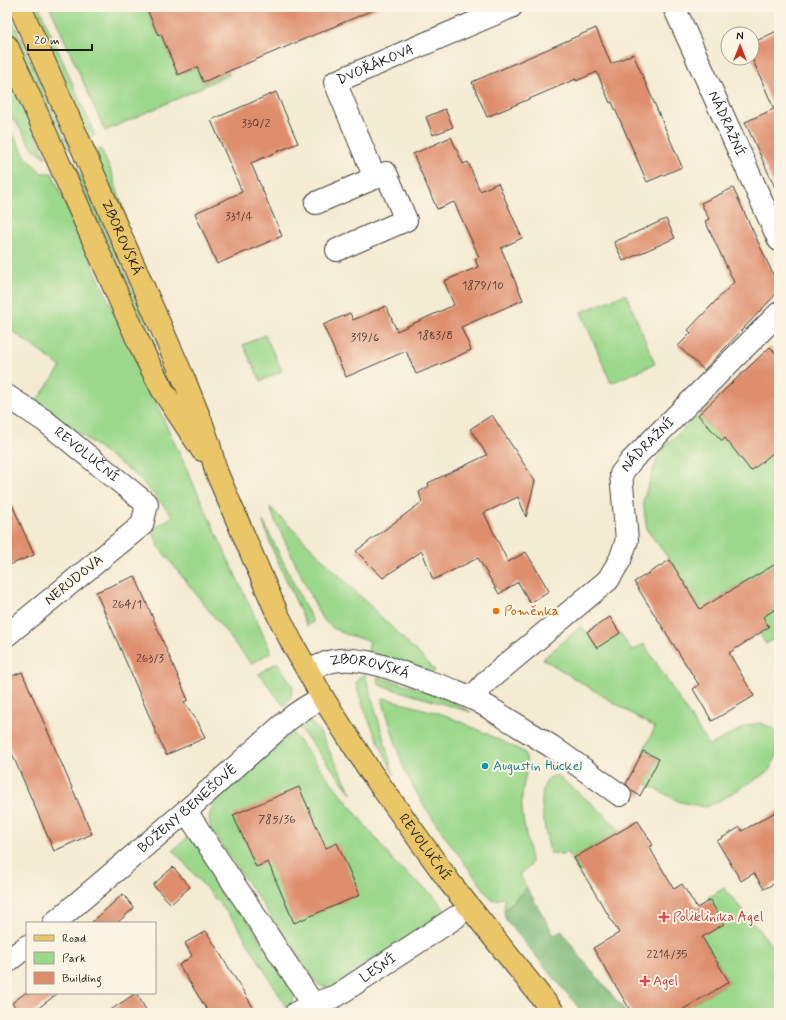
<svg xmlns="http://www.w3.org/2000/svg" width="786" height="1020" font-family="Mynerve,sans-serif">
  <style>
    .green { fill: #9cd88c; stroke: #5c7a54 }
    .forest { fill: #7db878; stroke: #4c6a4a }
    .building { fill: #de8e6d }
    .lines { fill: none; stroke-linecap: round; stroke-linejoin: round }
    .minor-casing { stroke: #3c3b37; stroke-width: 24 }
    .major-casing { stroke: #3c3b37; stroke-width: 24 }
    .minor { stroke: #fff; stroke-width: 22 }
    .major { stroke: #eac669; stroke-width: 22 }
    .food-dot { fill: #e8710a; stroke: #fcf5e5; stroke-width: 1.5 }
    .culture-dot { fill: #0f9aa8; stroke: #fcf5e5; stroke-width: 1.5 }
    .health-dot { fill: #e0444e; stroke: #fcf5e5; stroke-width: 1.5 }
    .labels { text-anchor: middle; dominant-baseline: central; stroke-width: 4; stroke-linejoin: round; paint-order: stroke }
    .number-label { font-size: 12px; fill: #4c3830 }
    .street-label { font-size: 14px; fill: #1c1c1c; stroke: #fcf5e5 }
    .food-label { font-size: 14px; fill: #c56008; stroke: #fcf5e5; text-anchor: start }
    .culture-label { font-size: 14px; fill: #0d838f; stroke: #fcf5e5; text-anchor: start }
    .health-label { font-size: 14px; fill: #be3a42; stroke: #fcf5e5; text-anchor: start }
  </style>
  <rect width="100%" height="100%" fill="#fcf5e5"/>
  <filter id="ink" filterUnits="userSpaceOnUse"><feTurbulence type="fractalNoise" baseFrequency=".025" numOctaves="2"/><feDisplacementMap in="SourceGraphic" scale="8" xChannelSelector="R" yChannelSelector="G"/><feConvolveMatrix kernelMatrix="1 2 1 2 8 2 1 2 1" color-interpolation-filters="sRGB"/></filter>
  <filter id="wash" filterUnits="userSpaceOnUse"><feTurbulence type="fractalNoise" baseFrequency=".012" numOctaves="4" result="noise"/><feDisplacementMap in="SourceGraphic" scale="16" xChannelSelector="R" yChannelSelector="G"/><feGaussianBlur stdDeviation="0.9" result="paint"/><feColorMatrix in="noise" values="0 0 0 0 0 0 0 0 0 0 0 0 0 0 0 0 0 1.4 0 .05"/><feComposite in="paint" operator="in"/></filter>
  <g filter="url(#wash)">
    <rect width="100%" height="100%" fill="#f4ebd3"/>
    <!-- green -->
    <path class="green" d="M29,7H39L95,135L87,139Z
      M50,7H146L158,35L161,34L178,75L197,67L204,82L228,72L229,75L203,86V87L105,131Z
      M7,8L69,148L65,150L7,19Z
      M7,70L46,158L32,147L15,121L7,116Z
      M7,128L13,135L26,157L42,173H52L92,264L271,652L251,664L159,547L152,530L173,516L138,477L36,401L61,367L7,327V173L14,169L7,153Z
      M101,149L111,171L126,217L122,218L93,152Z
      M74,160L156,344V345L154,347L152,346L71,162Z
      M626,294L655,364L611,383L581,312Z
      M265,335L282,371L261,381L243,345Z
      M779,387V562L721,596L728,652L670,560L647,530L643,501L660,451L698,415L722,441Z
      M270,507L435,670L433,673L368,652L370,641C351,636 334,633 321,617L274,518Z
      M263,521L313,622L307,626L271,546Z
      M779,607V636L766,644L759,633L763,617Z
      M581,626L590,636L597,647L620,633L632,651L644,644L709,746L748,725L760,723L773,728L779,738V752L768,772L717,802L706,807L680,802L646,784L659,759L643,751L655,728L543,659Z
      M277,662L293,686L291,697L284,706L259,674Z
      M365,674L394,775L369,721L358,691L356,683L359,677Z
      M377,677L408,685L448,700L471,712L379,685Z
      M384,698L445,715L483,732L524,752C531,765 523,781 522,795C520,817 528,839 531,862C530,868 524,871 519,874L527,888L508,906L504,912L505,898L492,900L449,842L423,804L404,770L382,699Z
      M305,722L311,723L318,729L352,794L298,726Z
      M292,732L395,863L436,898L446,912L333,987C326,988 320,987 316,982L212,831C207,816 209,814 216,801Z
      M557,775L605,815L620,831L578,855L577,853L574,855L582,871L579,873L567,852L563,854L550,853C547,836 533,788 551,777C553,776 555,776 557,775Z
      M188,837L194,840L222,881L216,886L227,902L234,898L294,994L293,1000L287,1008L236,923L173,850Z
      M724,888L779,954V1013H677L729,982L702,937L713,905L708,898Z"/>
    <!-- forest -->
    <path class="forest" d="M527,888L554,935L562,931L577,953L627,1013H583L506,920L504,912L508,906Z"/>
    <g id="blocks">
      <!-- building -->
      <path class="building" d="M146,7H380L203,82L197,67L178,75L161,34L158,35Z
        M596,28L611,64L633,54L682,167L647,182L612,102L610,103L597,72L576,81V79L487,117L472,82Z
        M779,30V196L745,122L774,109L752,58V43Z
        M276,92L298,143L251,163L282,236L217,264L195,213L242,192L211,120Z
        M445,109L453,127L433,135L426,117Z
        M451,137L463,164L468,162L480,191L498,183L522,238L501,248L523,300L461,327L471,350L441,364L416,374L406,351L346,377L323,325L350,313L353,320L386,306L397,331L454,305L444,281L478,267L475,259L479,257L454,202L437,209L413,154Z
        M733,188L779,287V291L704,370L678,346L691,333L688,330L734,282L705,221L709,219L701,203Z
        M666,219L675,238L623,261L614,242Z
        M770,347L779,357V448L751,471L725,438L722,441L698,415Z
        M492,415L535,481L526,517L518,497L484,513L508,562L526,552L549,591L530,603L518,582L499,594L478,558L433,580L422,551L383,578L356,551L422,502L419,492L429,486L428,483L487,455L470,429Z
        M7,493L34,555L7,566Z
        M670,560L700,609L779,562V607L763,617L769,627L729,653L754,696L712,721L693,689L699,685L634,582Z
        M135,576L188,700L184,702L198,722L205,738L166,755L96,592Z
        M610,617L620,633L597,648L587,632Z
        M22,672L92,834L54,851L7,742V678Z
        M643,751L659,759L640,796L632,791L626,784Z
        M299,787L326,848L337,843L360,895L294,923L268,862L256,867L233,815Z
        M779,810V881L764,889L754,873L741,881L717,841L740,827L742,831Z
        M638,821L653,845L649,847L674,889L682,884L697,908L710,900L724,924L702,937L729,982L677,1013H632L593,948L619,933L574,858Z
        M173,867L190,887L171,904L153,885Z
        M123,894L134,908L117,923H91Z
        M206,931L253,1007L244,1013H209L179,965L192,956L185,943Z
        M25,993H58L32,1013H19L12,1003Z
        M136,993L148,1013H106Z"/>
    </g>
  </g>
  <g filter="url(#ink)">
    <use href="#blocks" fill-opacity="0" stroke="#3c3b37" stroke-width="1"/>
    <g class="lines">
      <!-- minor casing -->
      <g class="minor-casing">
        <g id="minor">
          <path id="s1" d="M674,7L779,240"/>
          <path id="s2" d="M375,178L335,82L511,7"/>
          <path d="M316,203L386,173L406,220L337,250"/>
          <path id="s3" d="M7,396L45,421L147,504L142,525L7,635"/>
          <path id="s4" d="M309,672C318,665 328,661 340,660C368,658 397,671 423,680C444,687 464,693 483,704L551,746L620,795"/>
          <path id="s5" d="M472,698L487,681L608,580L620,560L627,540L621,474L631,461L779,313"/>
          <path d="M186,811L313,1004"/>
          <path id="s6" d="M54,923L186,811L288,720C299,711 310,704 323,698"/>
          <path d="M7,962L27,946"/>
          <path id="s7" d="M296,1013L313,1004L336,996L456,917"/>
        </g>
      </g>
      <!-- major casing -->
      <g class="major-casing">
        <g id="major">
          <path id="s8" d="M20,7L186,384L202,424L209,444L216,471L277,613L292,643L323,698L370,771L451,884L554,1013"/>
          <path d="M7,46L143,352L163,391L202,450"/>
        </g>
      </g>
      <!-- minor -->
      <use href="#minor" class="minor"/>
      <!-- major -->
      <use href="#major" class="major"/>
    </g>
  </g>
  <!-- markers -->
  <circle class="food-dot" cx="496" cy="611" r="4"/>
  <circle class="culture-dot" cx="485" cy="766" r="4"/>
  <g class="health-dot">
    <path d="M662 911h4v4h4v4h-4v4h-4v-4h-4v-4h4z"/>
    <path d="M643 975h4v4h4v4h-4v4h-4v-4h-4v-4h4z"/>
  </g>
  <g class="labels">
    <!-- number labels -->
    <g class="number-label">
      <text x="256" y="124">330/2</text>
      <text x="239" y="217">331/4</text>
      <text x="483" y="286">1879/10</text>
      <text x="435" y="336">1883/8</text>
      <text x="365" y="338">319/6</text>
      <text x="127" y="605">264/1</text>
      <text x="150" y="659">263/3</text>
      <text x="277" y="820">785/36</text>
      <text x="667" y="955">2214/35</text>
    </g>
    <!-- street labels -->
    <g class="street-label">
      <text stroke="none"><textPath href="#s2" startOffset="148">DVOŘÁKOVA</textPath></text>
      <text stroke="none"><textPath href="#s1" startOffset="128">NÁDRAŽNÍ</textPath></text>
      <text stroke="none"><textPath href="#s8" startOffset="252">ZBOROVSKÁ</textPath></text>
      <text stroke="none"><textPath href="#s5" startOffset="331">NÁDRAŽNÍ</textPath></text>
      <text stroke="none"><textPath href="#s3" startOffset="99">REVOLUČNÍ</textPath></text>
      <text transform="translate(74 580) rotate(-39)">NERUDOVA</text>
      <text stroke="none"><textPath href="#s4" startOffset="64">ZBOROVSKÁ</textPath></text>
      <text stroke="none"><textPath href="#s6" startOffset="176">BOŽENY BENEŠOVÉ</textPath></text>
      <text stroke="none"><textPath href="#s8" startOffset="936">REVOLUČNÍ</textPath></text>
      <text stroke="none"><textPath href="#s7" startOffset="94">LESNÍ</textPath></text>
    </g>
    <!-- food labels -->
    <g class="food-label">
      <text x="504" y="611">Poměnka</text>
    </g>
    <!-- culture labels -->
    <g class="culture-label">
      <text x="493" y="766">Augustin Hückel</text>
    </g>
    <!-- health labels -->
    <g class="health-label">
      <text x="673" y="917">Poliklinika Agel</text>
      <text x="653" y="981">Agel</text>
    </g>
  </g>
  <!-- margin -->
  <rect width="786" height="1020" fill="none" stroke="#fcf5e5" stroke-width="24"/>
  <!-- legend -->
  <rect x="26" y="922" width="130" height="72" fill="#fcf5e5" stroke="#a29e95"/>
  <rect x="34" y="935" width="20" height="6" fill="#eac669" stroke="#a29e95"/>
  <text x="62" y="942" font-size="12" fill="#1c1c1c">Road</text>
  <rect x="34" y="952" width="20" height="12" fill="#9cd88c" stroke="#a29e95"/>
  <text x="62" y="962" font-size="12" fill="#1c1c1c">Park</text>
  <rect x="34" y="972" width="20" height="12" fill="#de8e6d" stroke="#a29e95"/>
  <text x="62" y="982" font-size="12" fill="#1c1c1c">Building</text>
  <!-- north arrow -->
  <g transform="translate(740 46)"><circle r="19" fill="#fcf5e5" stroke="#a29e95"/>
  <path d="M0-3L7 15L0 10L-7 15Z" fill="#c8321e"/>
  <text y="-6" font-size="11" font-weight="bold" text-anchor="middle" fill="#1c1c1c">N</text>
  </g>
  <!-- scale -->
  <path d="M28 44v6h64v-6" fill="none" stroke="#1c1c1c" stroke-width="2"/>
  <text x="34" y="44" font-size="12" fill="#1c1c1c" stroke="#fcf5e5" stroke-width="3" paint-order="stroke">20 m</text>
</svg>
